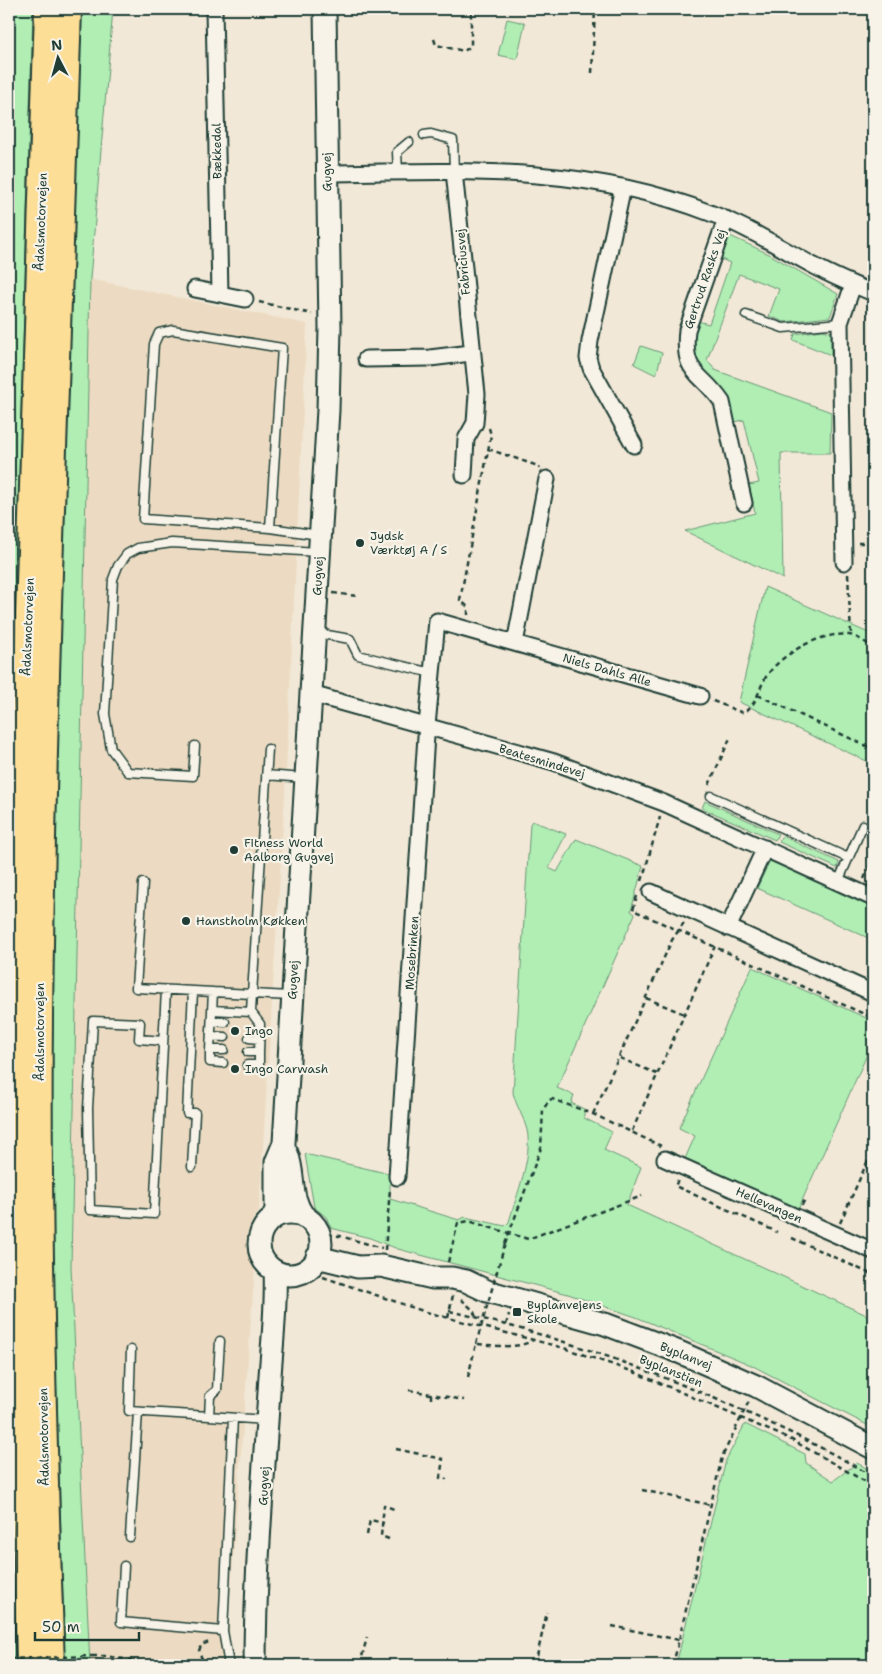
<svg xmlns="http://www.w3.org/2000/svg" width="882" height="1674" font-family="'Shantell Sans',sans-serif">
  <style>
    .built { fill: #ecdbc2 }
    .green { fill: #b0eeb4; stroke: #689674 }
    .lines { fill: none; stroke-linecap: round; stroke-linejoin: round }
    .lane-casing { stroke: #1f3d34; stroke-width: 11 }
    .street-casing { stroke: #1f3d34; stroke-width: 19 }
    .secondary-casing { stroke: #1f3d34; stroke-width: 25 }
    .highway-casing { stroke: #1f3d34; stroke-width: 30 }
    .path { stroke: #1f3d34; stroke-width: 2.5; stroke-dasharray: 5 4; stroke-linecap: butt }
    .lane { stroke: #f7f3e8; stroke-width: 8 }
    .street { stroke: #f7f3e8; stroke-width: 15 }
    .secondary { stroke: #f7f3e8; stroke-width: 21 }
    .highway { stroke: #fdde96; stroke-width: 26 }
    .path-bridge { stroke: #1f3d34; stroke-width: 2.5; stroke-dasharray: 5 4; stroke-linecap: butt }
    .poi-dot { fill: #1f3d34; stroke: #f7f3e8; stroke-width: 2 }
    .labels { text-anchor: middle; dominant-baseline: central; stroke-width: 4.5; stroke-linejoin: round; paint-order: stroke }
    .street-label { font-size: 12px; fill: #1f3d34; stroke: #f7f3e8 }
    .poi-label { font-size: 12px; fill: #1f3d34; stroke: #f7f3e8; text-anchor: start }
  </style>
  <rect width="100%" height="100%" fill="#f2e8d7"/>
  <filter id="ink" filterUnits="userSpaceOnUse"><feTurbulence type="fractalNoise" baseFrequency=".02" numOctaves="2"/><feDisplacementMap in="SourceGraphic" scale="10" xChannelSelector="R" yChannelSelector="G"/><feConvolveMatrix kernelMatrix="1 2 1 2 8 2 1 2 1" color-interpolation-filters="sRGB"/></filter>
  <g filter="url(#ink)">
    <!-- built -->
    <path class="built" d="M90,279L307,324L285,795L259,1210L250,1225L247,1238L248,1253L255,1267L229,1612L230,1665H90L71,1267Z"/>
    <!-- green -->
    <path class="green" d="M9,9H33L9,820Z
      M79,9H113L90,279L71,1267L90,1665H65C59,1463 51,1260 52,1058C54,708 69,358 79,9Z
      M507,19L525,23L517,59L498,55Z
      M728,235L769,254L838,294L830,317L784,322L769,316L779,289L739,274L707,360L715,370L831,412L830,453H781L783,579L685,531L755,513L749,485L759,483L744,420L734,422L694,354V336L697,321L709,324L730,263L719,258Z
      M823,330L831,332V355L793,340L795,334Z
      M641,346L662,353L656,375L634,364Z
      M765,587L873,635V764L739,702Z
      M705,801L778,834L775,840L702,808Z
      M532,821L566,834L549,868L557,872L576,839L643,866L631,911L635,914L557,1088L574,1095L571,1103L584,1109V1118L612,1132L604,1150L641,1167L627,1205L873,1318V1428L751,1365L636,1317L568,1294L398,1249L370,1238L331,1228L326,1217L314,1207L305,1154L390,1174V1199L459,1220L465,1217L505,1226L509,1222C516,1196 533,1157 527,1130C524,1117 516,1106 513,1093L530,824Z
      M782,836L839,862L837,868L779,842Z
      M770,860L873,906V940L757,888Z
      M752,967L873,1021V1041L797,1212L684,1161L695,1136L679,1128Z
      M745,1424L805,1454L806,1463L833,1481L857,1463L873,1472V1665H676L726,1460Z
      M9,1451L14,1638L15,1665H9Z"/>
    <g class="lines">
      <!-- lane casing -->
      <g class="lane-casing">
        <path id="lane" d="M424,135L431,134L453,140L454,171
          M398,172L397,152L409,142
          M746,315L783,328L840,323
          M270,528L282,348L173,330L159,333L154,344L143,519L270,528L319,535
          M316,633L350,639L358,655L432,673
          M195,746L193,776L128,772L111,749L105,714L113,579L118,566L127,554L138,548L172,543L318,552
          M268,749L252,994L290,996
          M266,775L304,778
          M711,796L848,858
          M838,882L863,825
          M143,883L136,988L213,992
          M212,1010L251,1012
          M212,1021L225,1022
          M211,1036L225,1037
          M249,1038L259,1039
          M163,1041L139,1039L140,1023L93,1021L88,1108L90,1210L154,1214L166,990
          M210,1050V1062L223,1063
          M224,1050H210L213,992L252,994L251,1012L260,1024L259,1052H248
          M247,1065H259V1052
          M192,1167L195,1113H187L193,991
          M220,1341L217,1390L210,1396L209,1416L265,1420
          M131,1350L129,1411L209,1416
          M130,1537L138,1412
          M124,1566L121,1622L223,1631L229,1665
          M223,1631L233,1418"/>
      </g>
      <!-- street casing -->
      <g class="street-casing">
        <path id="street" d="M214,9L220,294
          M454,171L477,394L475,423L466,439L464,475
          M327,173C459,171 584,164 710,213C748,227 782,249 818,268C836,278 855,285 873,293
          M623,187L590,341L588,358L591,368L634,445
          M726,219L687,330C682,376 701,371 722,402L744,503
          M195,289L245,299
          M366,359L430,358L471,353
          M844,562L840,323L853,285
          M515,643L547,479
          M311,694L554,762L664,803L873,898
          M651,892L873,993
          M728,928L765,848
          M665,1159L873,1251
          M397,1177L426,736L437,621L700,696"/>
      </g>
      <!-- secondary casing -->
      <g class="secondary-casing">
        <path id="secondary" d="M287,1153C296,1178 288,1193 304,1217
          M259 1244a31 31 0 1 1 62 0a31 31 0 1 1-62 0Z
          M271,1220L276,1210V1162L284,1143L328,410L330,328L325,9
          M317,1257L358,1267L381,1266L433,1278H452L466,1281L487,1291L605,1324L679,1352L756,1386L873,1448
          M255,1665C255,1574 263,1483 269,1392C271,1351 277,1311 275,1271"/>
      </g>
      <!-- highway casing -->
      <g class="highway-casing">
        <path id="highway" d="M30,1665L20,1305L18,1080L23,805L48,9
          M51,1665C43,1449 37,1232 39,1016C43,680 57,344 68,9"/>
      </g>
      <!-- path -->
      <path class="path" d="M515,10V9
        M434,39L436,45L464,51L471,46V9
        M592,73L595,9
        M259,302L312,314
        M488,449L538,466L540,469
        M858,543H873
        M848,574L851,635
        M333,593L357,596
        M468,615V607L460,600L491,435L489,428
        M758,695L873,749
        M713,701L743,713C760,702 757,689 768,674C783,653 822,631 849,635C857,636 866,643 873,647
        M709,785L731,736
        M864,879L873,858
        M642,881L660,817
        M637,896L633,910L873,1018
        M646,998L684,1014
        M620,1058L657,1074
        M593,1114L672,940L685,921
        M632,1131L715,946
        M866,1167L873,1171
        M678,1180L675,1186L777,1232
        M802,1205L805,1199
        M840,1223L873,1149
        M319,1234L340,1236L382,1248
        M792,1238L873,1275
        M505,1244L541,1148L543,1110L549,1100L552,1099L593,1114L661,1146
        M385,1250L390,1189
        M448,1262L458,1223L469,1221L528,1239L642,1196
        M323,1277L426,1312L564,1348L634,1372L792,1440L873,1486
        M461,1299L473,1310L476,1317
        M449,1311C550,1333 647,1368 741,1410C786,1430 831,1451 873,1477
        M448,1318L453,1295
        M506,1325L509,1314
        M468,1377L476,1344C494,1345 518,1350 533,1340
        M409,1390L464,1400
        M431,1394V1399
        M396,1449L443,1459L440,1478L447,1479
        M642,1490L711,1505
        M367,1535L370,1520L384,1523
        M389,1539L381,1536L384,1505L396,1510
        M612,1626L679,1640
        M92,1656H105L160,1665
        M209,1664L203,1662L199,1651L201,1645L209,1642
        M298,1664L302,1665
        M360,1665L367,1637
        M535,1665L547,1612
        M673,1665L722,1457L749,1401"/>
      <!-- lane -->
      <use href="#lane" class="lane"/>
      <!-- street -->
      <use href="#street" class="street"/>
      <!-- secondary -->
      <use href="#secondary" class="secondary"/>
      <!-- highway -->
      <use href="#highway" class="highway"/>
      <!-- path-bridge -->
      <path class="path-bridge" d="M476,1344L505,1244
        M9,1659L92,1656
        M209,1664H298"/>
    </g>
  </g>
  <!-- markers -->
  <g class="poi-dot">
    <circle cx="360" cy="543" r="5"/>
    <circle cx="234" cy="850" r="5"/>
    <circle cx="186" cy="921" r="5"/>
    <circle cx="235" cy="1031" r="5"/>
    <circle cx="235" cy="1069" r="5"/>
    <rect x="512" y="1307" width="10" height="10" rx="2.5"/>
  </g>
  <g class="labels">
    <!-- street labels -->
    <g class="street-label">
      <text transform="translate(217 151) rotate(-91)">Bækkedal</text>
      <text transform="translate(327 172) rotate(-91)">Gugvej</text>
      <text transform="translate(41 222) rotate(-88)">Ådalsmotorvejen</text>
      <text transform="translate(463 262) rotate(-95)">Fabriciusvej</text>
      <text transform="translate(705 279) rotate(-71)">Gertrud Rasks Vej</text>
      <text transform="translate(318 576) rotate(-87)">Gugvej</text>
      <text transform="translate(28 627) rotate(-88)">Ådalsmotorvejen</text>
      <text transform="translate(607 670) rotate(16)">Niels Dahls Alle</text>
      <text transform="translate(542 761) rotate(17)">Beatesmindevej</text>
      <text transform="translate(412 953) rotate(-86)">Mosebrinken</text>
      <text transform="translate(293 980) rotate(-87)">Gugvej</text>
      <text transform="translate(40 1032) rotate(-90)">Ådalsmotorvejen</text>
      <text transform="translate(769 1205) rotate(24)">Hellevangen</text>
      <text transform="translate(686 1356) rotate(22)">Byplanvej</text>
      <text transform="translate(671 1371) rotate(22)">Byplanstien</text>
      <text transform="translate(44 1437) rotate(-91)">Ådalsmotorvejen</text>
      <text transform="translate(264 1486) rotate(-87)">Gugvej</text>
    </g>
    <!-- poi labels -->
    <g class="poi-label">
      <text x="370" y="536">Jydsk<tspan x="370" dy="14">Værktøj A / S</tspan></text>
      <text x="244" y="843">Fitness World<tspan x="244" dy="14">Aalborg Gugvej</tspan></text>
      <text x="196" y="921">Hanstholm Køkken</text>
      <text x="245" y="1031">Ingo</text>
      <text x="245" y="1069">Ingo Carwash</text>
      <text x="527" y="1305">Byplanvejens<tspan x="527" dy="14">Skole</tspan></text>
    </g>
  </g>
  <!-- margin -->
  <rect width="882" height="1674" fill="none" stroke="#f7f3e8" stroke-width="30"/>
  <rect x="15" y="15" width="852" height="1644" fill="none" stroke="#1f3d34" stroke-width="2" filter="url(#ink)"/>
  <!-- north arrow -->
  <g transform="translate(58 58) rotate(354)" stroke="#f7f3e8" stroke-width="4" paint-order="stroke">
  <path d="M0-4L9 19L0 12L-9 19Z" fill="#1f3d34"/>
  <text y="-8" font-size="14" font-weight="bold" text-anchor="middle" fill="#1f3d34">N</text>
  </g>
  <!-- scale -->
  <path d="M35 1632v8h104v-8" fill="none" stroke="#1f3d34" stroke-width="2.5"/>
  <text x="42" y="1632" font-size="15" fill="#1f3d34" stroke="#f7f3e8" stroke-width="4" paint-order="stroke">50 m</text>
</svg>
